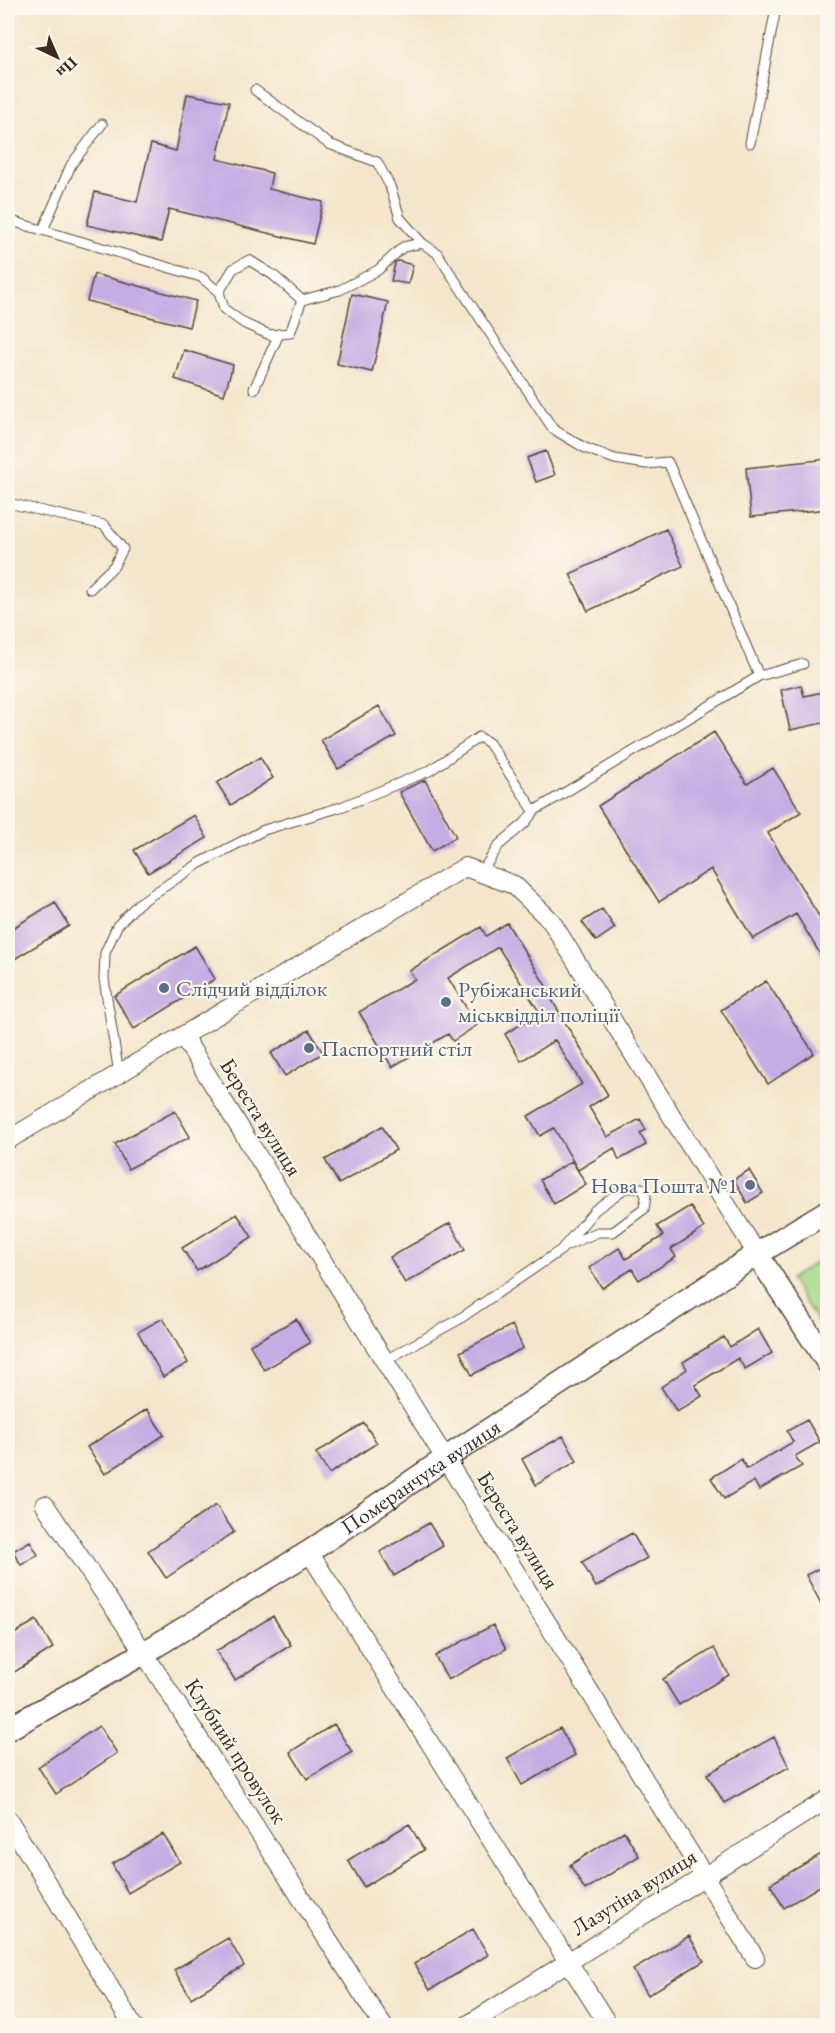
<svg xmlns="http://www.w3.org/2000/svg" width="835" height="2033" font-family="'EB Garamond',serif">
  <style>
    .green { fill: #a5da8b; stroke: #708254; stroke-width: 1.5 }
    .building { fill: #c5ade3 }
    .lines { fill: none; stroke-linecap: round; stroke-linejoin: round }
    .service-casing { stroke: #574638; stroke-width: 11 }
    .minor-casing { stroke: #574638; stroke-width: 20 }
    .tertiary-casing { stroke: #574638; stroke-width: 25 }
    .service { stroke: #fff; stroke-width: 9 }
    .minor { stroke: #fff; stroke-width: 18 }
    .tertiary { stroke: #fff; stroke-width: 22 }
    .service-dot { fill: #5c6f8a; stroke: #fbf7ec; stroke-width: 2 }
    .labels { text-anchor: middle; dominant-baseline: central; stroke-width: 4.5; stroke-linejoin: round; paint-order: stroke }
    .service-label { font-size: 22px; fill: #4e5e75; stroke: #fbf7ec; text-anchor: start }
    .street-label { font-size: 22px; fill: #3b2a1e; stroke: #fbf7ec }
  </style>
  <rect width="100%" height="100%" fill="#fbf7ec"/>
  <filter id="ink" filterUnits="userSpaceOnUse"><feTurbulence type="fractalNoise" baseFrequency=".0167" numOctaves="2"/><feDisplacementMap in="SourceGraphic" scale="12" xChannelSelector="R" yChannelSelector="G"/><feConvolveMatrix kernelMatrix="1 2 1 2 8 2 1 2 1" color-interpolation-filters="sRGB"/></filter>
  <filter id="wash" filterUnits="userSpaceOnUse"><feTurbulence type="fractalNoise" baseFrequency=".008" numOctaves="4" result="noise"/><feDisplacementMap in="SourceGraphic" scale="24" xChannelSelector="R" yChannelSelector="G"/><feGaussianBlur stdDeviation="1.35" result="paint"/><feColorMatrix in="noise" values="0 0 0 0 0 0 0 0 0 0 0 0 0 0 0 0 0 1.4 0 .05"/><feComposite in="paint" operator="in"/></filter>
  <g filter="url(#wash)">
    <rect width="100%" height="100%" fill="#f4e6cc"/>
    <!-- green -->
    <path class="green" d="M827,1255V1337L790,1279Z"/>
    <g id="blocks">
      <!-- building -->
      <path class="building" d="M187,94L229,102L217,159L272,173L269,189L323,202L313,244L169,209L161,242L87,225L95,192L137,202L151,144L176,151Z
        M398,261L413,265L408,284L391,281L395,263Z
        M94,274L196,301L189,327L87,301Z
        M352,294L388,302L372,372L337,364Z
        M184,350L233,365L224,395L175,379Z
        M546,451L555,475L536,482L527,458Z
        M828,459V509L751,517L746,468Z
        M666,529L683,566L588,611L570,574Z
        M801,685L804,696L828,691V722L790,730L781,690Z
        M379,706L396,736L338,769L321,740Z
        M714,732L747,784L773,768L801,812L768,833L820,918L828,913V967L796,914L753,939L711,869L659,902L598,806Z
        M260,757L273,778L231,805L217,783Z
        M425,780L456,837L432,851L399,792Z
        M194,815L207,838L148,873L134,850Z
        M55,902L69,926L13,960L8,951V931Z
        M602,909L615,928L596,941L582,922Z
        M507,923L551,994L549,995L608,1095L589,1107L607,1137L640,1119L646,1130L640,1133L646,1145L619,1160L614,1148L578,1170L554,1128L540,1136L528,1116L582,1084L555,1040L521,1061L505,1034L540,1013L498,947L448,978L477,1025L453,1041L448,1034L392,1067L359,1012L415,979L409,971L481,927L486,936Z
        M195,946L215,979L134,1029L114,996Z
        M766,981L814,1053L768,1084L721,1010Z
        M309,1030L323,1053L285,1076L271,1053Z
        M175,1111L190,1137L128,1169L115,1144Z
        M382,1126L396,1150L339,1184L325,1160Z
        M572,1161L586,1184L554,1204L540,1180Z
        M749,1170L763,1193L747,1203L734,1179Z
        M690,1206L704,1228L671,1249L676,1257L639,1280L632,1269L602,1288L589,1268L619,1248L626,1259L663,1236L657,1226Z
        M237,1214L252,1237L197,1271L182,1248Z
        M450,1223L465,1250L405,1283L390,1257Z
        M163,1318L188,1363L163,1377L138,1332Z
        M296,1319L310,1343L264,1370L250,1345Z
        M512,1325L523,1348L472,1375L460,1352Z
        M758,1329L772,1353L745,1369L738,1358L719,1370L695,1385L702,1396L677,1412L661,1387L687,1369L683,1362L724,1337L730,1347Z
        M147,1409L164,1435L105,1474L87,1447Z
        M807,1420L820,1442L795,1456L802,1466L759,1490L754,1481L724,1499L711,1478L741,1459L747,1469L793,1442L787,1431Z
        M364,1423L377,1443L329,1474L316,1453Z
        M563,1436L577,1461L536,1485L522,1459Z
        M216,1505L234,1532L166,1578L148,1551Z
        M429,1523L443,1546L394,1576L380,1552Z
        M632,1533L647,1558L596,1587L582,1562Z
        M30,1541L38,1555L21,1565L13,1551Z
        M828,1564V1617L806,1575Z
        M273,1616L291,1645L235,1680L216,1651Z
        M36,1620L53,1648L8,1676V1638Z
        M493,1625L506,1649L448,1680L435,1656Z
        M714,1648L729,1675L679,1705L663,1679Z
        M334,1724L352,1752L307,1779L290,1752Z
        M99,1726L117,1753L56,1794L38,1767Z
        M560,1728L575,1755L522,1785L507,1758Z
        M774,1737L789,1767L724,1803L707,1774Z
        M409,1824L424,1850L364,1887L348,1860Z
        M624,1831L639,1856L585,1890L570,1865Z
        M163,1834L180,1862L128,1893L112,1864Z
        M828,1850V1881L784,1908L770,1884Z
        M473,1929L488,1955L430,1990L414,1964Z
        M689,1936L704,1961L648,1995L633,1970Z
        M228,1938L244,1966L191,1998L174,1970Z"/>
    </g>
  </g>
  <g filter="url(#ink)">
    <use href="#blocks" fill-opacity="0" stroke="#574638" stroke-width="1.5"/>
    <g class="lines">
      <!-- service casing -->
      <g class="service-casing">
        <path id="service" d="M255,90L329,144L377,162L390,186L400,218L422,243
          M750,143L776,8
          M8,220L201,277L219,292
          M43,230L71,165L102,124
          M302,300L290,333L270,335L245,324L224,309L219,292L233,269L249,260L273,275L302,300L340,290L378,270L403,247L422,243L437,253L553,429L585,448L615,459L646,464L668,462L759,676
          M254,389L279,334
          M8,503L104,525L123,549L114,566L90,589
          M534,811L759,676L803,664
          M119,1074L104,979L105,953L117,926L138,904L200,863L264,830L341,807L429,771L479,737L489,743L534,811L525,823L499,845L481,873
          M384,1361L458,1320L561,1250L595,1210L625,1188H642L646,1196L644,1209L613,1232H598L563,1247"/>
      </g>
      <!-- minor casing -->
      <g class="minor-casing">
        <path id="minor" d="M183,1036L755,1958
          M8,1140L465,867L514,885L551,921L757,1254
          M45,1505L144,1653L383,2026
          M309,1552L605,2020
          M8,1819L133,2026
          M466,2026L828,1799"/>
      </g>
      <!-- tertiary casing -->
      <g class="tertiary-casing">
        <g id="tertiary">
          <path d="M757,1254L828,1363"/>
          <path id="s1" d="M8,1729L144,1653L309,1552L446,1458L757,1254L828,1211"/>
        </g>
      </g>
      <!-- service -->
      <use href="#service" class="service"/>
      <!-- minor -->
      <use href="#minor" class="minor"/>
      <!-- tertiary -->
      <use href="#tertiary" class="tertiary"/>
    </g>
  </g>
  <!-- markers -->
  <g class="service-dot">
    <circle cx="164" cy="988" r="6"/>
    <circle cx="446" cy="1002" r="6"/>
    <circle cx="309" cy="1048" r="6"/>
    <circle cx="750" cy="1185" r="6"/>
  </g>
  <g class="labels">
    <!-- service labels -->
    <g class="service-label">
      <text x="176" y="988">Слідчий відділок</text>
      <text x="458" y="989">Рубіжанський<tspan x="458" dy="25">міськвідділ поліції</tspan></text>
      <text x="321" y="1048">Паспортний стіл</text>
      <text x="738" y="1185" text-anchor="end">Нова Пошта №1</text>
    </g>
    <!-- street labels -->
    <g class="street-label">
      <text transform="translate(261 1117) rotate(58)">Береста вулиця</text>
      <text stroke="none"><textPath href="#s1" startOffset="484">Померанчука вулиця</textPath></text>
      <text transform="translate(518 1530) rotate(58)">Береста вулиця</text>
      <text transform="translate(236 1751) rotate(57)">Клубний провулок</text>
      <text transform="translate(634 1892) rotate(-32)">Лазутіна вулиця</text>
    </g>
  </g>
  <!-- margin -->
  <rect width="835" height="2033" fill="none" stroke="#fbf7ec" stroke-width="30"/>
  <!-- north arrow -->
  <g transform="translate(57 57) rotate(136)" stroke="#fbf7ec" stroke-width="4.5" paint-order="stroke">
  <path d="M0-4.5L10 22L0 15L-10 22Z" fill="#3b2a1e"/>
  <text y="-9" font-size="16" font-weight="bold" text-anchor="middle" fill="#3b2a1e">Пн</text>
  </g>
</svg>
